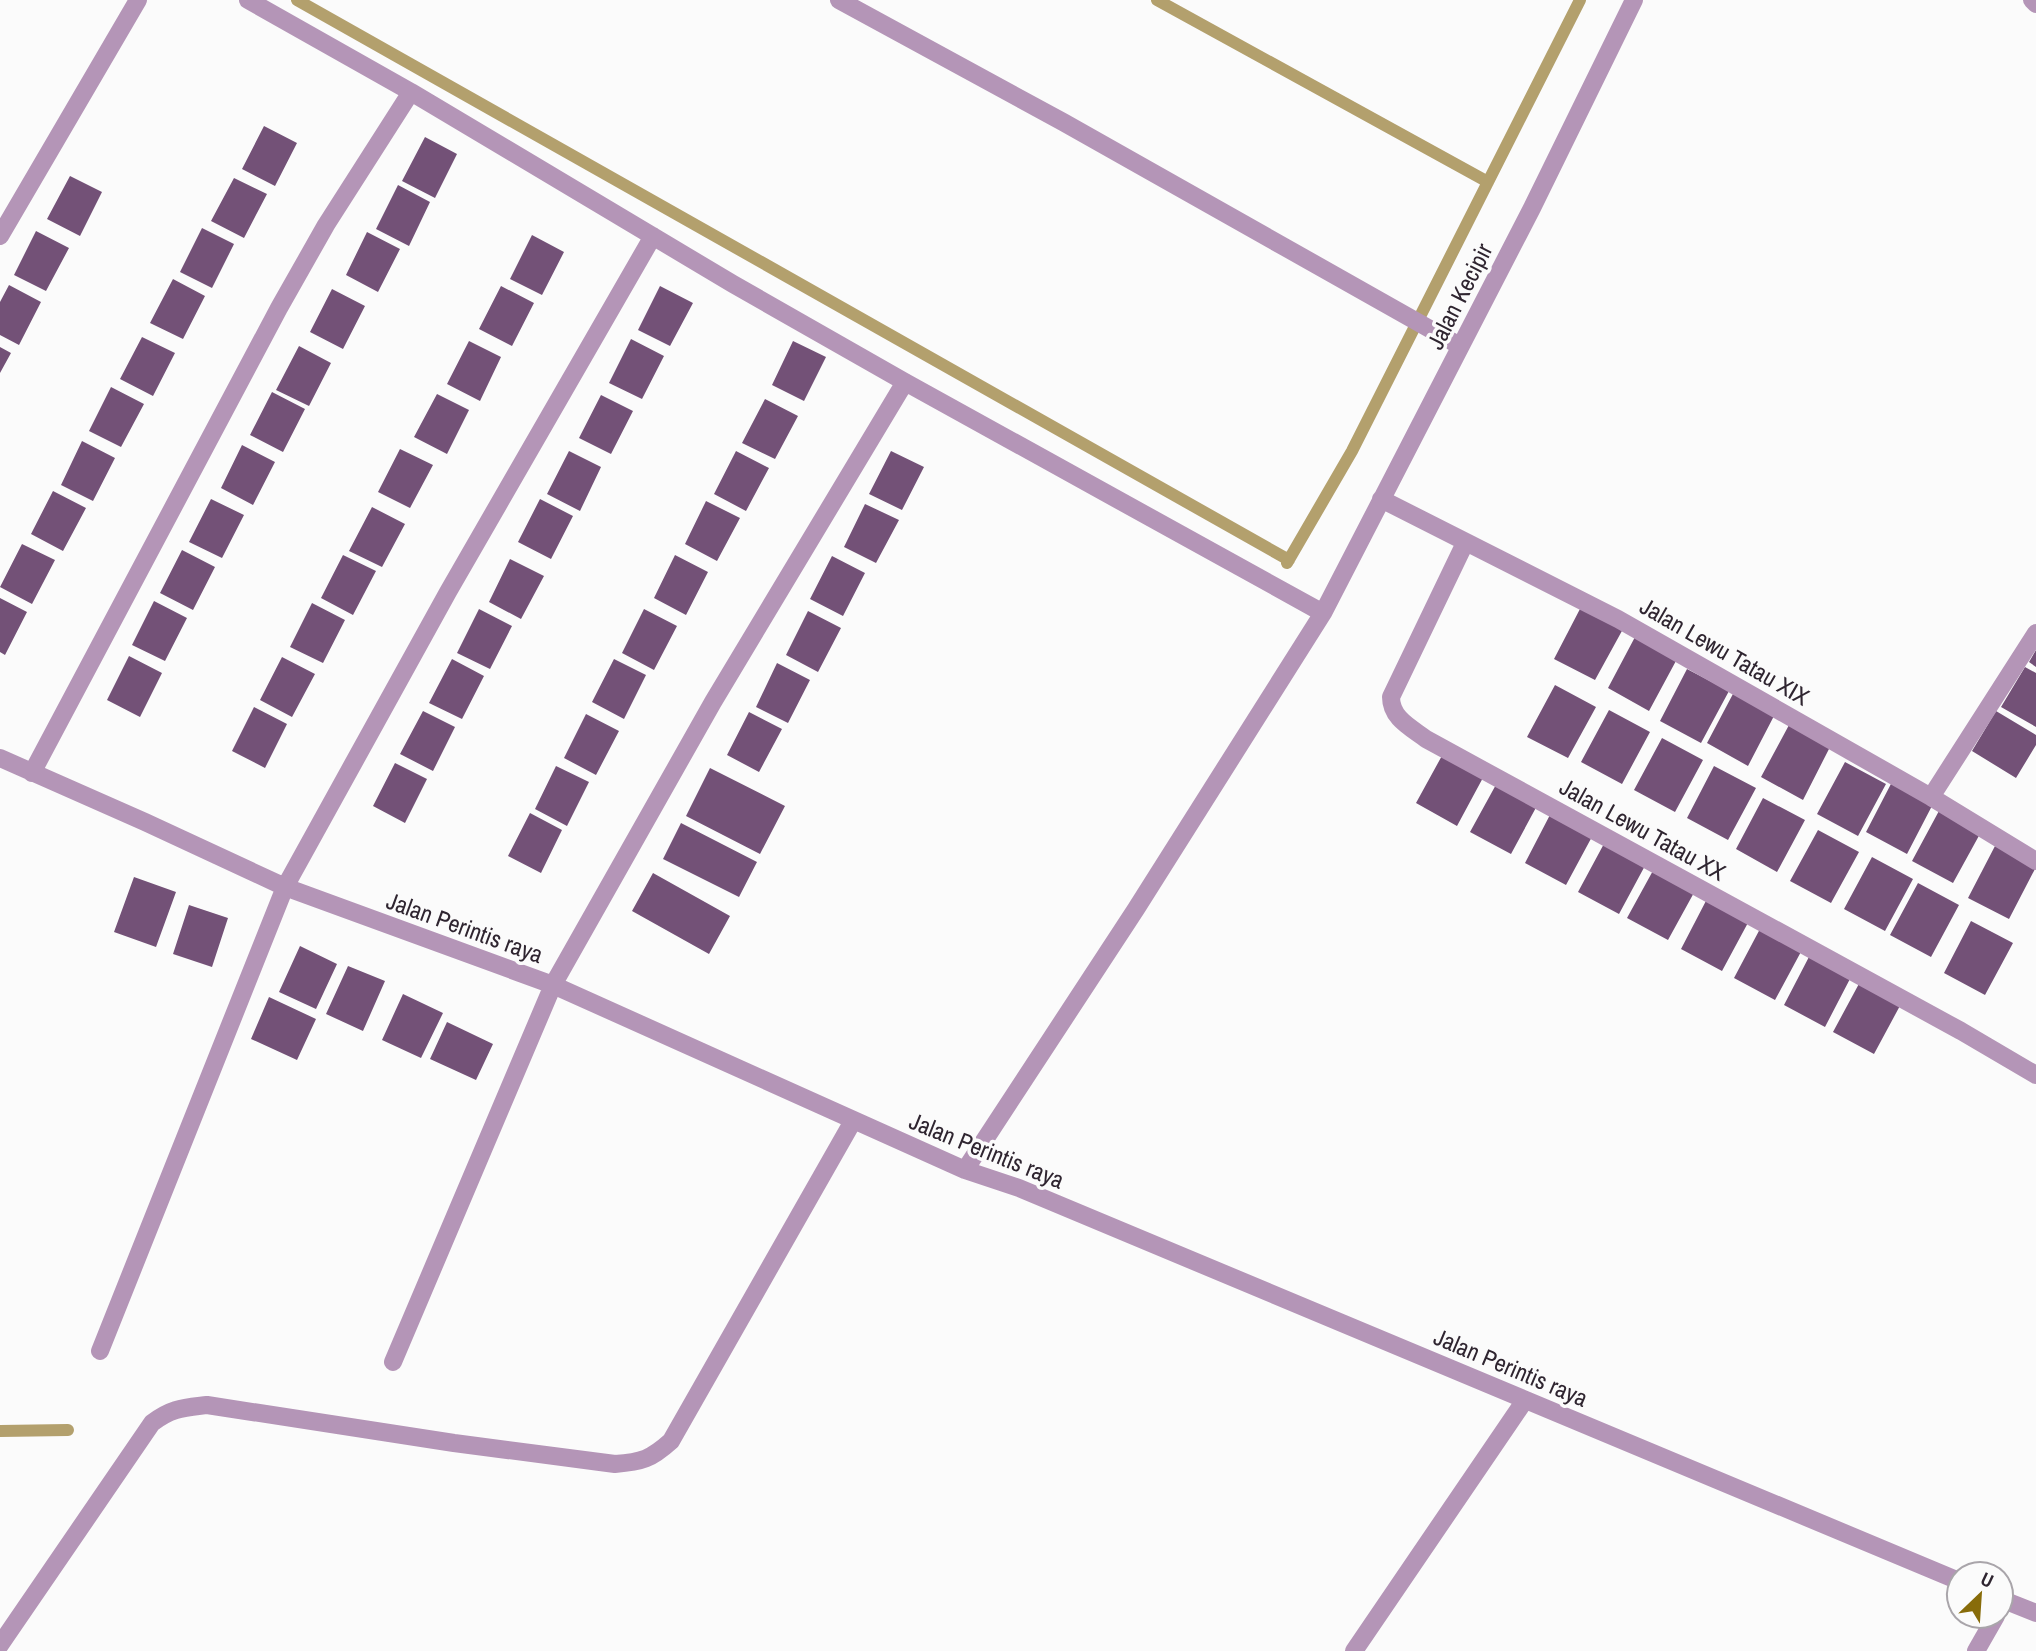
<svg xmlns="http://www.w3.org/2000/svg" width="2036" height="1651" font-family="'Archivo Narrow',sans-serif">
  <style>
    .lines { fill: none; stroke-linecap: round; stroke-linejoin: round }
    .stream { stroke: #b3a06d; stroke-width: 12 }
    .building { fill: #735177 }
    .minor { stroke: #b495b7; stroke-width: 18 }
    .labels { text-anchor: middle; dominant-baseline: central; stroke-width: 7; stroke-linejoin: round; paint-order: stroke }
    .street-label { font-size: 24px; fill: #2f2530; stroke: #fbfbfb }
  </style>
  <rect width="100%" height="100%" fill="#fbfbfb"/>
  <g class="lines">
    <!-- stream -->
    <path class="stream" d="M297,0L1289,560
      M1157,0L1488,182
      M1287,563L1352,451L1580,0
      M0,1431L68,1430"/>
  </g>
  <!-- building -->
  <path class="building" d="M264,126L297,143L275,186L242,169Z
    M425,137L457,154L435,198L402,181Z
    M70,176L102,192L80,236L47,219Z
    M234,178L267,194L244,238L211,221Z
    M398,185L430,202L409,246L376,229Z
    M202,228L234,244L212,288L180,272Z
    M36,231L69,248L46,291L14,275Z
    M367,232L400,249L378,292L346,275Z
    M532,235L564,252L542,295L510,279Z
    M173,279L205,296L183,339L150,323Z
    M9,285L41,302L19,345L0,335V302Z
    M501,286L534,303L512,346L479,329Z
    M660,286L693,303L670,346L638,330Z
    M332,289L365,306L343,349L310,332Z
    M142,337L175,353L153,396L120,379Z
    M631,339L664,356L642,399L609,383Z
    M469,341L501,357L480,401L447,384Z
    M793,341L826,357L804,401L772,385Z
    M299,346L331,363L309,406L276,390Z
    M0,347L11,353L0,373Z
    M111,387L144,404L121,447L89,431Z
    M272,392L305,409L283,452L250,435Z
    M437,394L469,410L447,454L414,437Z
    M601,395L633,411L611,454L579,438Z
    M765,399L798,416L775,459L742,443Z
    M82,441L115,458L93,501L61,485Z
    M242,445L275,462L253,505L221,488Z
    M400,449L433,465L410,508L378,492Z
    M569,451L601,467L580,511L547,494Z
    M736,451L769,468L746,511L714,494Z
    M891,451L924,467L902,510L869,494Z
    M53,491L86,508L63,551L31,534Z
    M211,499L244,515L222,558L189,542Z
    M540,499L573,516L551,559L518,542Z
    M706,501L740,518L717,561L685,544Z
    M865,504L899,520L876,563L844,547Z
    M372,507L405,524L382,567L349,551Z
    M22,544L55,560L32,604L0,587Z
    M182,550L215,567L193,610L160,593Z
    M343,555L376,571L353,615L321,598Z
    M675,555L708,572L686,615L654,598Z
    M832,556L865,573L843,616L810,599Z
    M510,559L544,576L521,619L489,602Z
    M0,598L27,612L5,655L0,652Z
    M154,601L187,618L165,661L132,645Z
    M312,603L345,620L323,663L290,647Z
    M1581,607L1623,629L1595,680L1554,659Z
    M479,609L512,626L490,669L457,653Z
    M644,609L677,626L654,670L622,653Z
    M808,611L841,628L818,672L786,655Z
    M1635,637L1677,659L1649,711L1608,688Z
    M2036,650V667L2029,662Z
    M129,656L162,673L140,717L107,700Z
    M282,657L315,674L292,717L260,700Z
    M452,659L484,676L462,719L429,703Z
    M614,659L646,675L624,719L592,702Z
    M777,663L810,680L788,723L756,707Z
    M2025,667L2036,673V727L2001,707Z
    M1687,669L1729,691L1701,743L1660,721Z
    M1555,685L1596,707L1568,758L1527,737Z
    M1734,692L1775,714L1748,766L1707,743Z
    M254,707L287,724L265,768L232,751Z
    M1609,710L1650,732L1622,784L1581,762Z
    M423,711L455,727L433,771L400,754Z
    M1996,711L2036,735V745L2016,778L1972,751Z
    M749,712L782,729L759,772L727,755Z
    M586,714L619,731L596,775L564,758Z
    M1789,725L1830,747L1803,800L1761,777Z
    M1662,738L1703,760L1675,812L1634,790Z
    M1444,752L1485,774L1457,826L1416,803Z
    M1845,762L1886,784L1858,836L1817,814Z
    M395,763L427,779L405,823L373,806Z
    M556,766L589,782L567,826L535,809Z
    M1714,766L1756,788L1728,840L1687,818Z
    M710,768L785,806L760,854L686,816Z
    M1893,780L1934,802L1907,854L1866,832Z
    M1498,781L1539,802L1511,854L1470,832Z
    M1763,798L1805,820L1777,872L1736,849Z
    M1940,809L1981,832L1953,883L1912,861Z
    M1552,811L1594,833L1566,885L1525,863Z
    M530,813L562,830L541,873L508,856Z
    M681,823L757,862L739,897L663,859Z
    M1818,830L1859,852L1831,903L1790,881Z
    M1606,840L1647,862L1619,914L1578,892Z
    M1995,846L2036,867L2009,919L1968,898Z
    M1872,857L1913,879L1885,931L1844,909Z
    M1655,867L1696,889L1668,940L1627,918Z
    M653,873L730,916L709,954L632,911Z
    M134,877L176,892L156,947L114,932Z
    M1918,883L1959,905L1931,957L1890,935Z
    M1708,897L1750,919L1722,971L1681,949Z
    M189,905L228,918L212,967L173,954Z
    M1971,921L2013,943L1985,995L1944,973Z
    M1761,927L1803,948L1775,1000L1734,978Z
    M300,946L337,964L316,1009L279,992Z
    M1811,953L1852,975L1825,1027L1784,1005Z
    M348,966L385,981L363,1031L326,1014Z
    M1861,980L1902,1002L1874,1054L1833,1032Z
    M403,994L443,1013L421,1058L382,1040Z
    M269,997L316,1019L297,1060L251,1039Z
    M447,1022L493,1044L476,1080L430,1059Z"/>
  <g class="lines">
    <!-- minor -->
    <path class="minor" d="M248,0L411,92L733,284L905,382L1323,613
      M839,0L1063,122L1460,346
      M2032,0L2036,4
      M0,236L138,0
      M1381,499L1618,619L1931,797L2036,861
      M1465,543L1391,697C1391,718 1410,727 1426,739L1961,1031L2036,1075
      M0,758L145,822L285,887L553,985L965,1170L1019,1188L1959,1581
      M32,773L279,308L326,225L411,92
      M1931,797L2036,633
      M965,1170L1136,909L1323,613L1532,208L1634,0
      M100,1351L285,887L448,592L653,236
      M393,1362L553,985L713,702L905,382
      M2001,1599L2036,1613
      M0,1645L152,1423C172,1408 183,1408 207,1405L454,1443L615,1464C642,1462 651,1459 671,1441L853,1121
      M1354,1651L1525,1400
      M1976,1651L1996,1616"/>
  </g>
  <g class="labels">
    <!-- street labels -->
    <g class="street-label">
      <text transform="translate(1459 296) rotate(-63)">Jalan Kecipir</text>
      <text transform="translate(1725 651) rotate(30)">Jalan Lewu Tatau XIX</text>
      <text transform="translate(1643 829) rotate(29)">Jalan Lewu Tatau XX</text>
      <text transform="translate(465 927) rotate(20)">Jalan Perintis raya</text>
      <text transform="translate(987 1150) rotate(22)">Jalan Perintis raya</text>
      <text transform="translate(1511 1367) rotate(23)">Jalan Perintis raya</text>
    </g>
  </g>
  <!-- north arrow -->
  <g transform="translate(1980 1595) rotate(25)"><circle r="33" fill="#fbfbfb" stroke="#a9a5aa" stroke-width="2"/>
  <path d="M0-5L12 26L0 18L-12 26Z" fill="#886c0a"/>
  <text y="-10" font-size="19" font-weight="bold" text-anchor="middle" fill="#2f2530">U</text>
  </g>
</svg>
